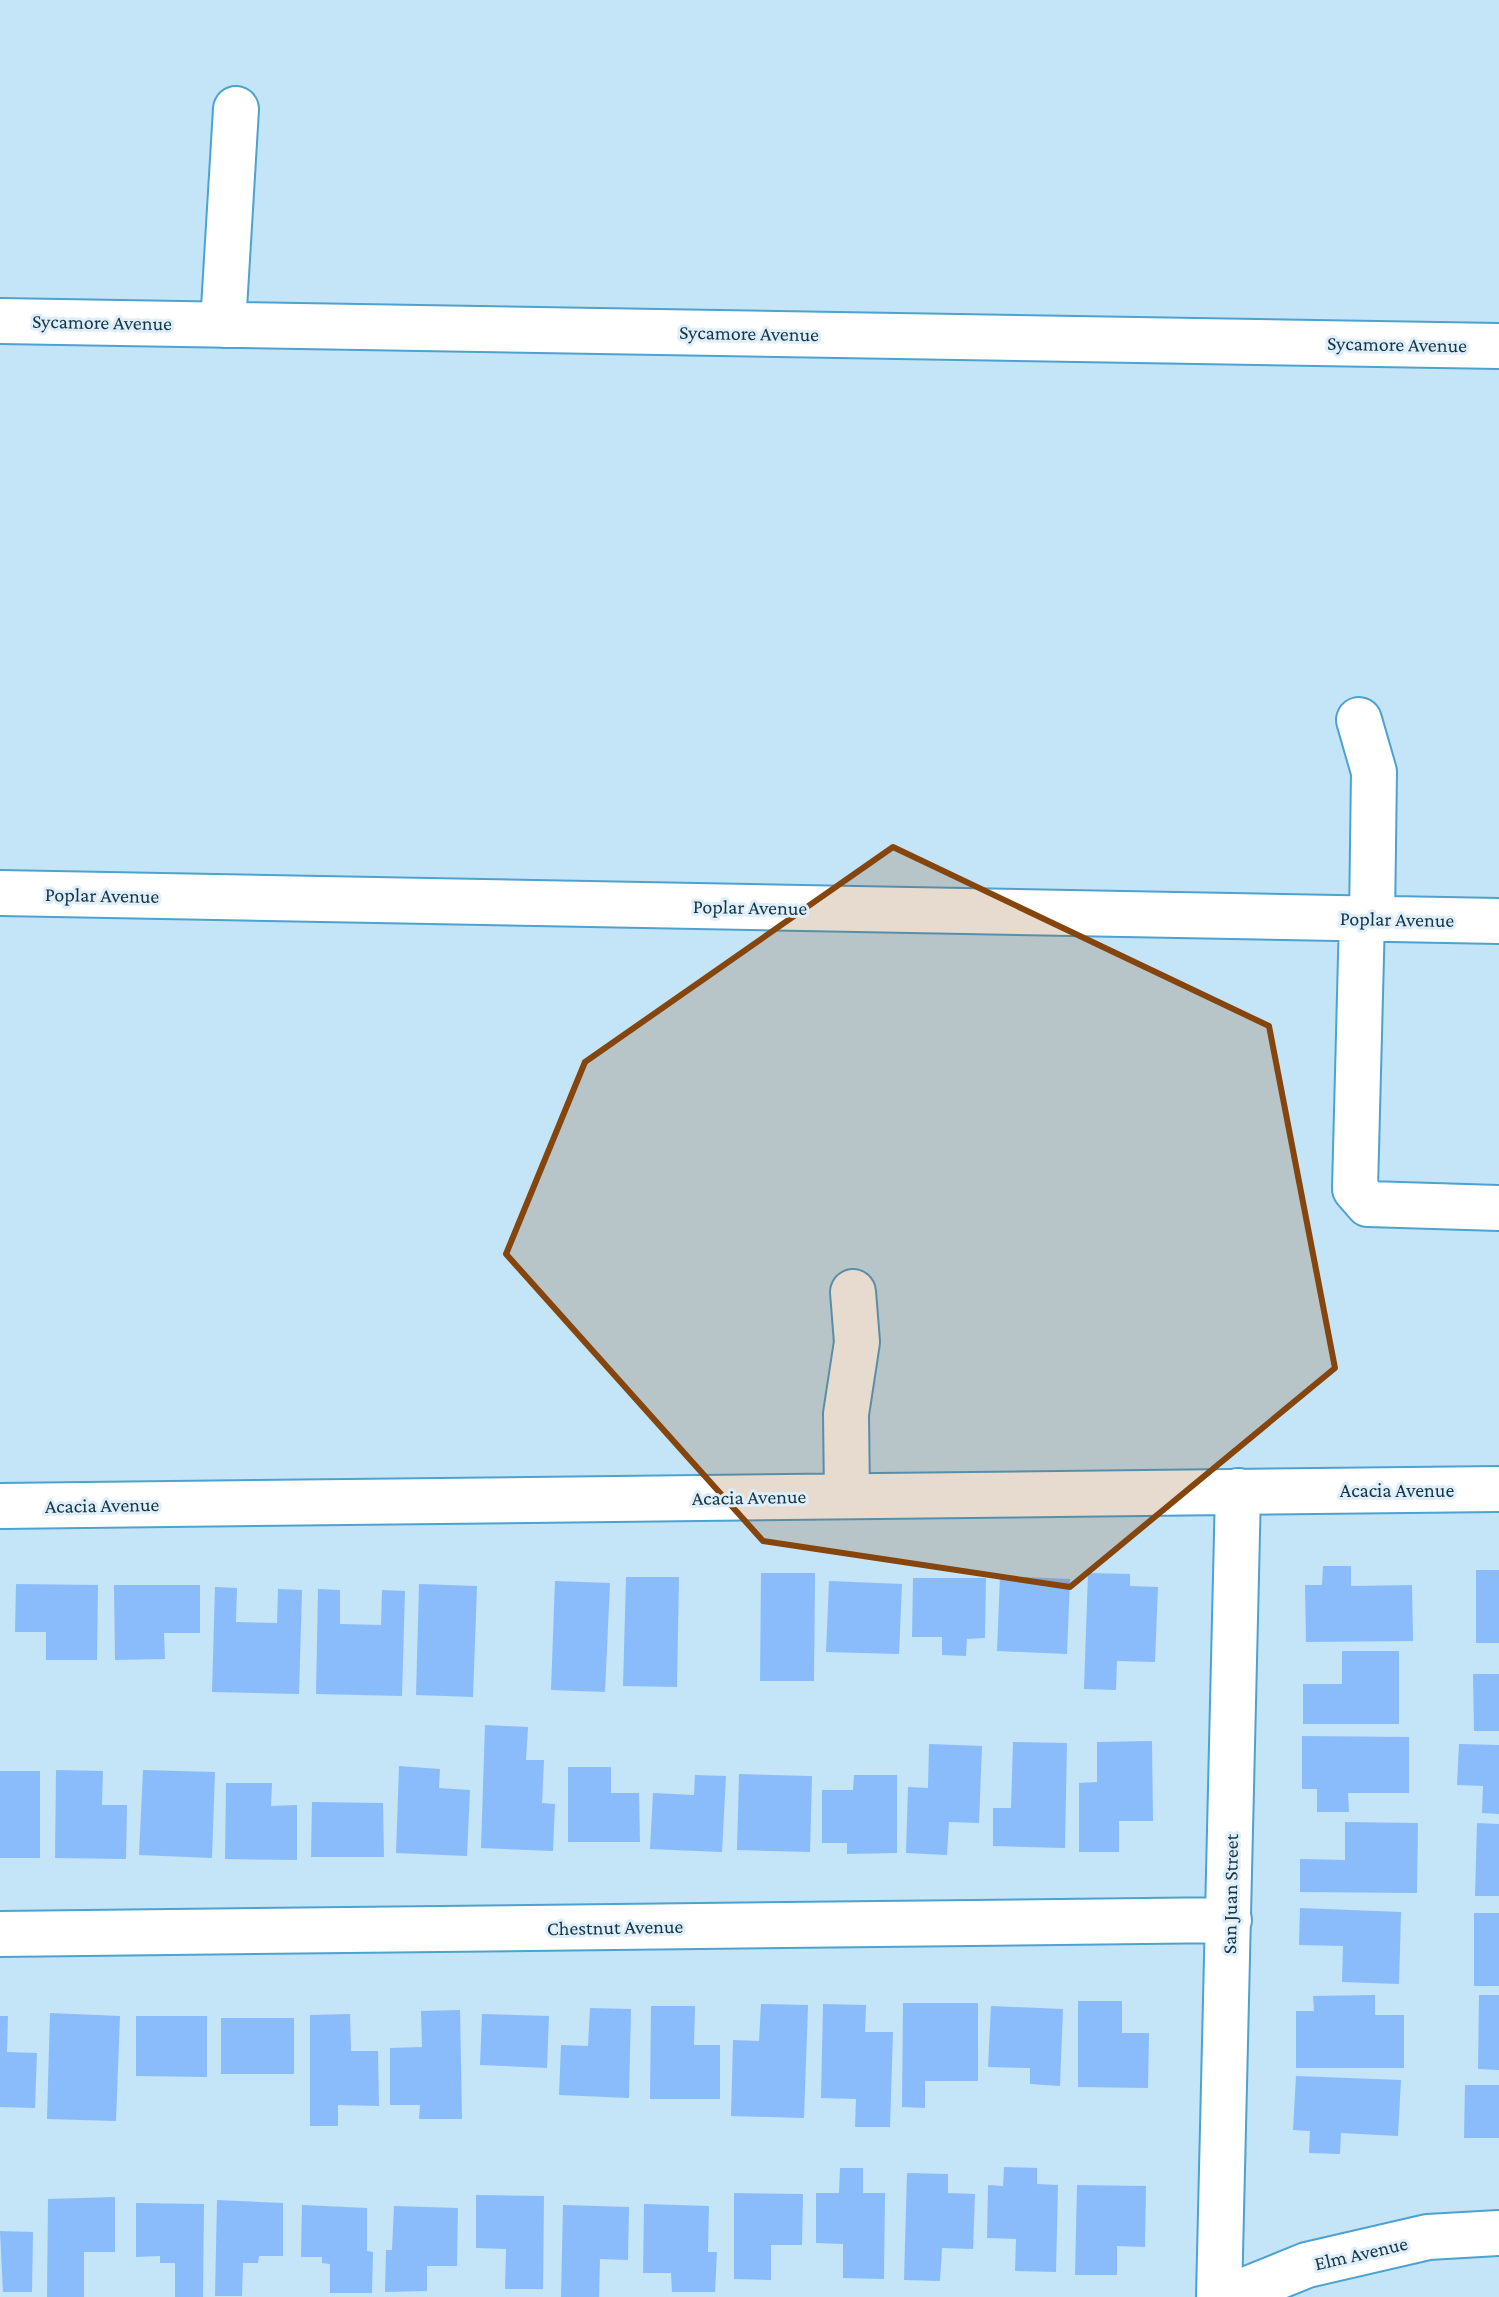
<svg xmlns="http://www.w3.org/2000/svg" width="1499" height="2297" font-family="'Crimson Pro',serif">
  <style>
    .building { fill: #8abcfc }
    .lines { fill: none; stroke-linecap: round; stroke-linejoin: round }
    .minor-casing { stroke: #4da2cf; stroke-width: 48 }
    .minor { stroke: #fff; stroke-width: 44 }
    .marked { fill: #85450d; fill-opacity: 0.2; stroke: #85450d; stroke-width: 6; stroke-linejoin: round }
    .labels { text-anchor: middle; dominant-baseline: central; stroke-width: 6; stroke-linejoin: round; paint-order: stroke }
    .street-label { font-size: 20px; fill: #123648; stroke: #dfeef8 }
  </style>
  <rect width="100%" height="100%" fill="#c4e4f7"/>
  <!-- building -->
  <path class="building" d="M1323,1566H1351V1586L1412,1585L1413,1641L1306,1642L1305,1585H1322Z
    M1476,1570H1499V1643H1476Z
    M761,1573H815L814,1681H760Z
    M1088,1573L1130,1574V1586L1158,1587L1155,1662L1117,1661L1116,1690L1084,1689Z
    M1000,1576L1070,1579L1067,1654L997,1651Z
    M626,1577H679L677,1687L623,1686Z
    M913,1578H986L985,1638L967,1639L966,1656L942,1655V1637H912Z
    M555,1581L610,1583L605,1692L551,1690Z
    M829,1581L902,1584L899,1654L826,1652Z
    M16,1584L98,1585L97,1660H46V1632H15Z
    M419,1584L477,1586L473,1697L416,1695Z
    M114,1585H200V1633H164L165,1659L115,1660Z
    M215,1587L237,1588L236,1622L277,1623L278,1589L302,1590L299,1694L212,1692Z
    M318,1589L340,1590V1624L381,1625L382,1590L405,1591L402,1696L316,1694Z
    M1342,1651H1399V1724H1303V1684H1342Z
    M1473,1674H1499V1731H1474Z
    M485,1725L528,1727L526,1760H544L542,1803L555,1804L553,1851L481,1848Z
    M1302,1736L1409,1737V1793H1348L1349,1812H1317V1789H1302Z
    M1152,1741L1153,1821H1119V1852H1079V1783L1097,1782V1742Z
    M1013,1742L1067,1743L1065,1848L993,1846V1808H1011Z
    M929,1744L982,1746L979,1823L949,1822L947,1855L906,1853L908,1787L928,1788Z
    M1459,1744L1499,1745V1814L1482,1813L1483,1786L1457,1785Z
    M399,1766L440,1769L439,1788L470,1790L467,1856L396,1853Z
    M568,1767H611V1793H639L640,1842H568Z
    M56,1770L103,1771L102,1805H127L126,1859L55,1858Z
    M143,1770L215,1772L212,1858L139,1855Z
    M0,1771H40V1858H0Z
    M739,1774L812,1776L810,1852L737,1850Z
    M695,1775L726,1776L722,1852L650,1849L653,1793L694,1795Z
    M854,1775H897V1853L847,1854V1843H822V1790H853Z
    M226,1783H272L271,1806L297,1805V1860L225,1859Z
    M312,1802L383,1803L384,1857H311Z
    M1345,1822L1418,1823L1417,1893L1300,1892V1859L1345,1860Z
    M1477,1823L1499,1824V1896H1475Z
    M1300,1908L1401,1912L1399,1984L1342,1982L1343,1946L1299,1945Z
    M1474,1913H1499V1986H1474Z
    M1375,1995V2015H1404V2068H1296V2011H1314L1313,1996Z
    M1479,1995H1499V2070L1478,2069Z
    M1078,2001H1122V2033H1149L1148,2088L1078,2087Z
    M903,2003H978V2081H925V2108L902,2107Z
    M761,2004L808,2005L804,2118L731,2116L733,2040L759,2041Z
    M823,2004L866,2005L865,2032H893L890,2127H855L856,2099L821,2098Z
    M651,2006H695L694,2045H720V2099H650Z
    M991,2006L1063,2009L1060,2086L1030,2084V2068L988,2067Z
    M590,2008L631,2009L629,2098L559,2095L561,2045L588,2046Z
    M460,2010L462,2119H419L420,2105H390V2048L422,2047L421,2011Z
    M50,2013L120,2016L116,2121L47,2119Z
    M350,2014L351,2051H378L379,2106L338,2105V2126H310V2015Z
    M482,2014L549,2016L547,2068L480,2065Z
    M0,2016H8L7,2052L37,2053L35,2108L0,2107Z
    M136,2016H207V2077L136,2076Z
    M221,2018H294V2074H221Z
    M1296,2076L1401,2080L1398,2136L1341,2133L1340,2154L1309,2153L1310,2131L1293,2130Z
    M1465,2085H1499V2138H1464Z
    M1004,2167L1037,2168V2184L1058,2185L1056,2272L1015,2271L1016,2239L987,2238L988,2185L1003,2186Z
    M840,2168H863V2193H885L884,2279L843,2278V2244L816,2243V2193H839Z
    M907,2173L948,2174V2193L975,2194L973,2249L942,2248L940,2281L904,2280Z
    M1077,2185L1146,2186L1145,2247L1117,2246V2275H1075Z
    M734,2193L803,2194L802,2245H771V2280L734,2279Z
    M476,2195L544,2196L543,2289H505L506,2249L476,2248Z
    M115,2197V2252H84V2297H47L48,2199Z
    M217,2200L283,2203V2256H259L258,2263H243L242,2296H215Z
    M136,2203L204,2204L203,2297H175V2263H160V2256L136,2257Z
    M644,2204L709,2206L708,2252H717L715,2292H672L671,2273H643Z
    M302,2205L367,2208V2251L373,2252L372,2293H330V2264L322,2263V2257H301Z
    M563,2205L629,2207L628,2260L600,2259L599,2297H561Z
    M394,2206L458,2208L457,2266H427V2291L385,2292L386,2250H392Z
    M0,2231L33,2232L32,2292H3Z"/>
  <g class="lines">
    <!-- minor casing -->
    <g class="minor-casing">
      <path id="minor" d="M0,321L1499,346
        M223,325L236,109
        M1359,720L1374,772L1372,919
        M0,893L1499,921
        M1362,918L1355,1189L1368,1204L1499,1208
        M847,1496L846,1414L857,1342L853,1292
        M0,1506L1499,1489
        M0,1934L1229,1920
        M1219,2297L1238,1491
        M1228,2297L1307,2265L1428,2237L1499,2233"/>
    </g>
    <!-- minor -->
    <use href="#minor" class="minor"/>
  </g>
  <!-- marked area -->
  <path class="marked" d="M893,847L1269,1026L1335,1368L1070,1587L763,1541L506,1254L585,1062Z"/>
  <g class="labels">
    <!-- street labels -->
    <g class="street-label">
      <text transform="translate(102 322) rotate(1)">Sycamore Avenue</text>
      <text transform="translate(749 333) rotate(1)">Sycamore Avenue</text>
      <text transform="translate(1397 344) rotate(1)">Sycamore Avenue</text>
      <text transform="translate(102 895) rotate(1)">Poplar Avenue</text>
      <text transform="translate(750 907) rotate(1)">Poplar Avenue</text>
      <text transform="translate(1397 919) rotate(1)">Poplar Avenue</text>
      <text x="1397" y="1490">Acacia Avenue</text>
      <text transform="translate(749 1497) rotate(-1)">Acacia Avenue</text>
      <text transform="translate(102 1505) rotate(-1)">Acacia Avenue</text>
      <text transform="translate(1230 1894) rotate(-89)">San Juan Street</text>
      <text transform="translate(615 1927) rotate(-1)">Chestnut Avenue</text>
      <text transform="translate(1361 2253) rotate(-13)">Elm Avenue</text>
    </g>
  </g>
</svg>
